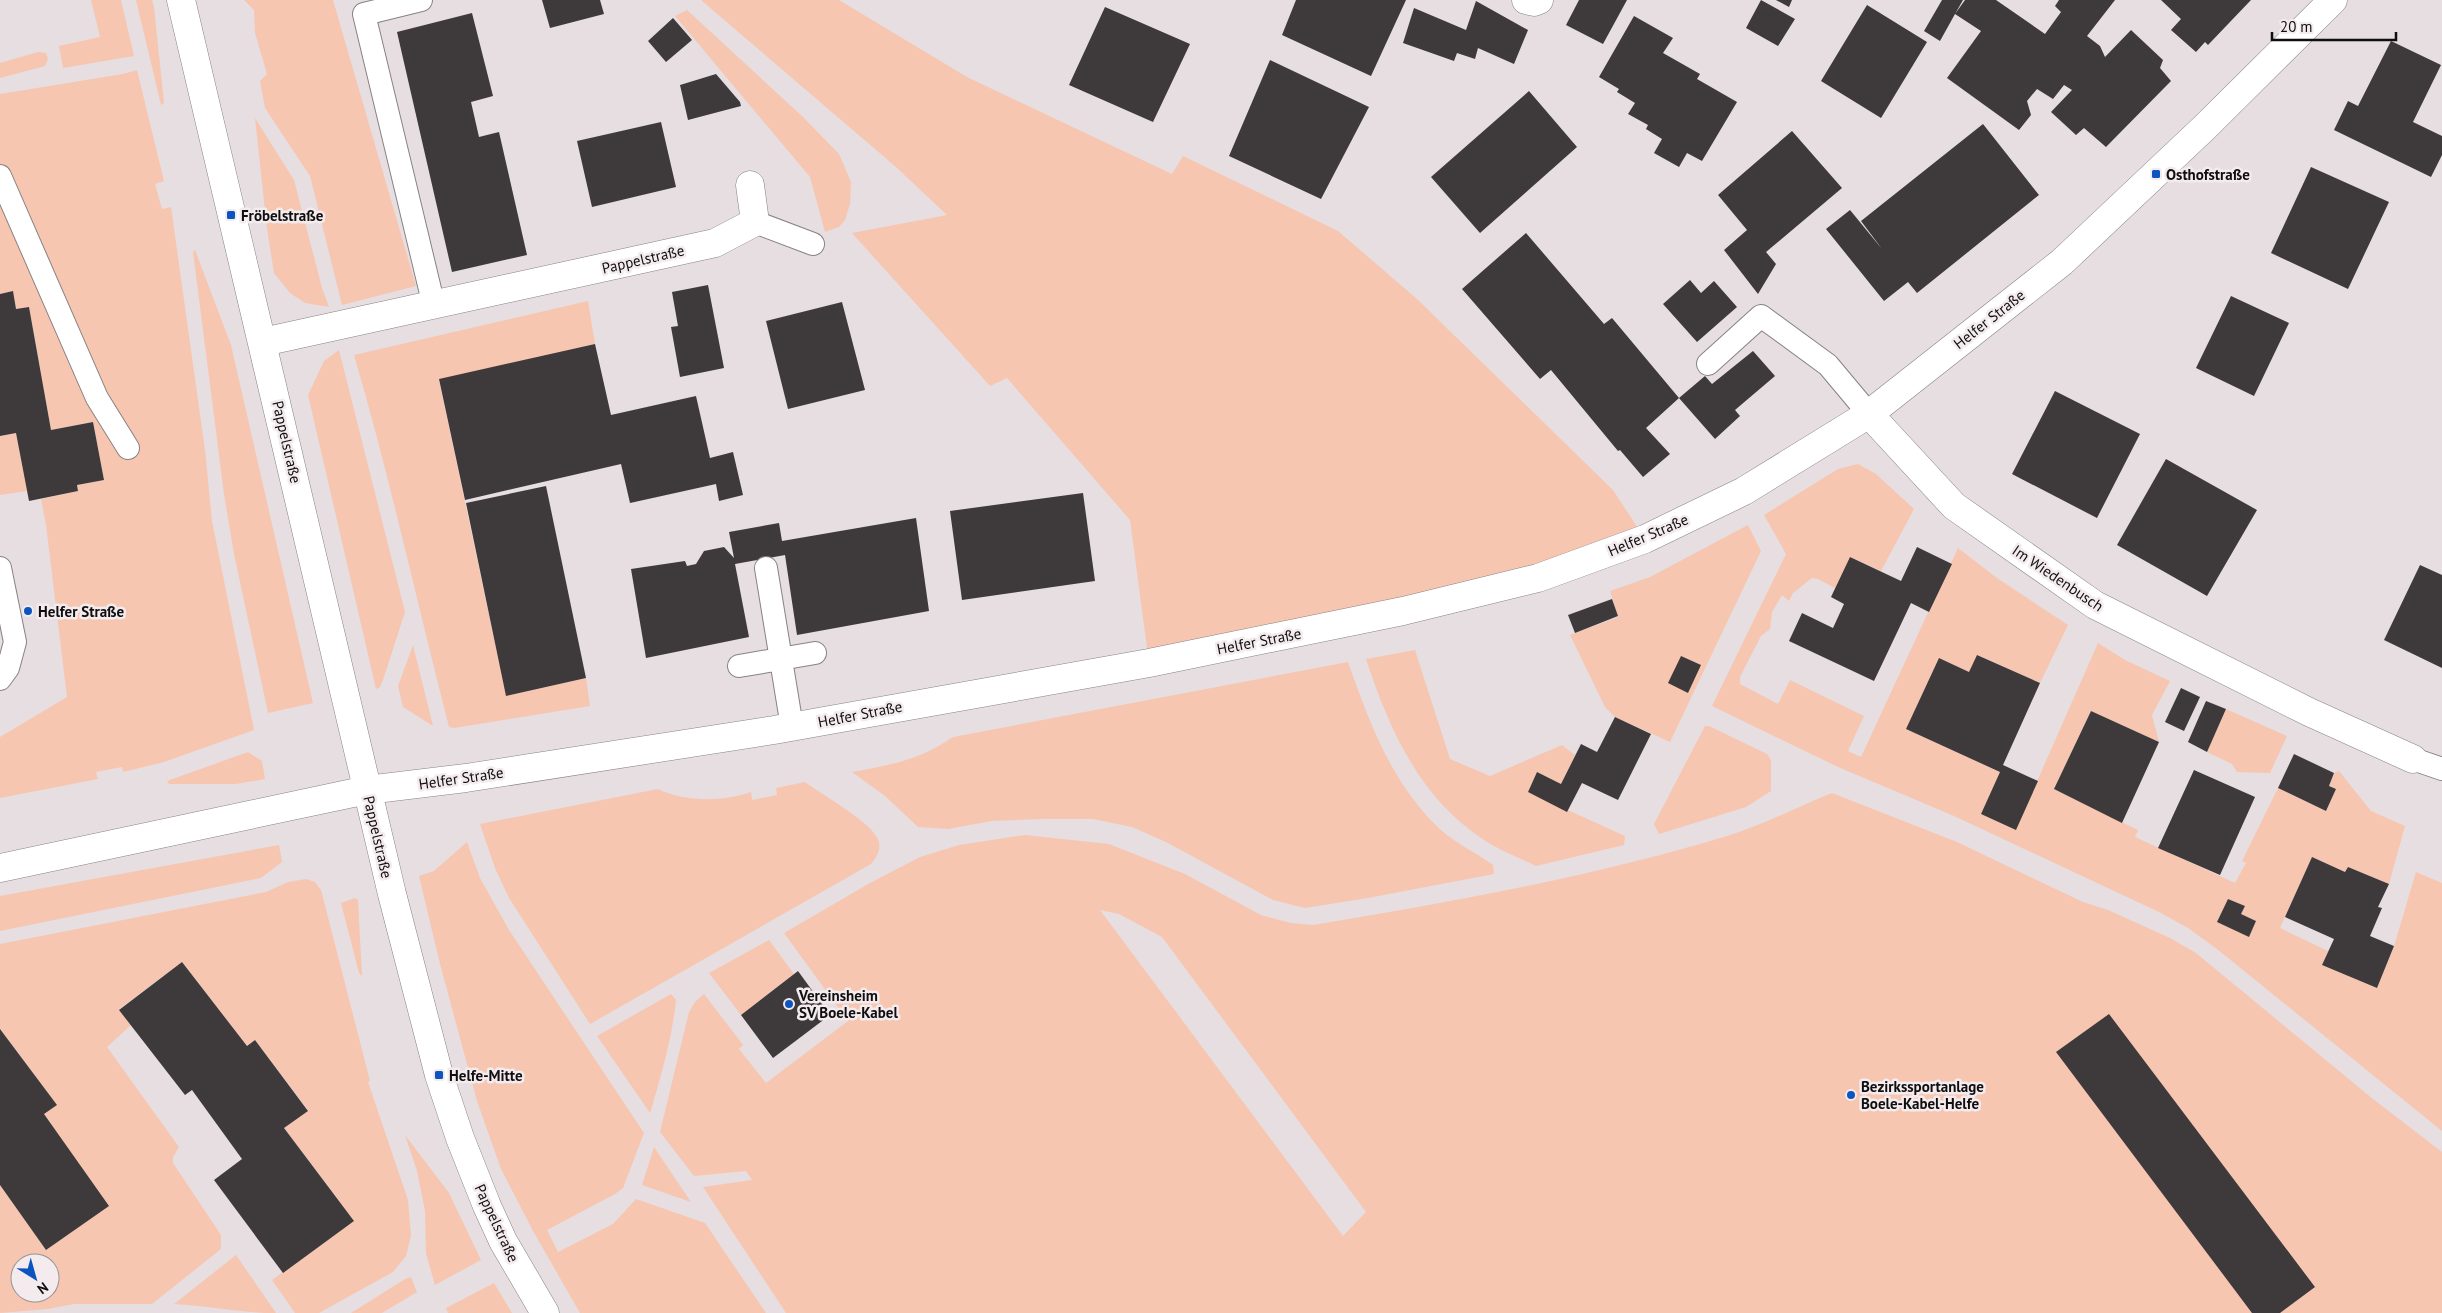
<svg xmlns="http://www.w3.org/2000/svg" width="2442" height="1313" font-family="'PT Sans',sans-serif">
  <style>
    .green { fill: #f7c6b1; fill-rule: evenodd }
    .building { fill: #3e393b }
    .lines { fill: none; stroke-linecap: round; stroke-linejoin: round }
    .service-casing { stroke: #888283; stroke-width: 24 }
    .minor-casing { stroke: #888283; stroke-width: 29 }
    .tertiary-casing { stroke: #888283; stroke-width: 29 }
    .service { stroke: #fff; stroke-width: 22 }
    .minor { stroke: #fff; stroke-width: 28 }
    .tertiary { stroke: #fff; stroke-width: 28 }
    .poi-dot { fill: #0c54bf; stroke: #f3ebed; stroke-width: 2 }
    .labels { text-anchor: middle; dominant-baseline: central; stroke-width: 5; stroke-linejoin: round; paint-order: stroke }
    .poi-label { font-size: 15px; font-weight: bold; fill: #100e0e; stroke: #f3ebed; text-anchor: start }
    .street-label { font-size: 15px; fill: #100e0e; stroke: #f3ebed }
  </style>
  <rect width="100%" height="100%" fill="#e6dee0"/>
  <!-- green -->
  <path class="green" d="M91,0H121L134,56L63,68L59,46L100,37Z
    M136,0H152L154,7L164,103L161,105Z
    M244,0H333L416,286L342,305L310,176L265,108L260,81L267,74L255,33L254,10Z
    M701,0H839L967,77L1172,174L1183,156L1338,231L1417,299L1613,490L1645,539L1149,663L1130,520L1007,378L990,386L852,233L947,215L896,167Z
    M687,10L803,117L839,154L851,182L850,204L845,220L839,227L825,232L810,177L675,16Z
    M38,52L46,53L48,59L45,66L0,78V63Z
    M137,70L164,181L155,184L162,209L171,207L205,450L212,521L254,730L164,762L123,772L122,767L96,772L98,779L0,798V737L67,697L46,525L41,499L78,491L77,485L104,480L93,422L51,430L29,307L16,309L12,291L0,294V94L123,74Z
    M255,118L294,180L322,288L329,307L305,303L290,293L274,273L267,229Z
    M195,250L231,345L313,703L268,713L234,554L224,494L193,252Z
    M588,301L595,344L439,380L506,695L586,678L590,706L454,728L449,727C417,603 390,478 354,355Z
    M339,350L405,612L383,680L380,687L376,689L308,395L324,361Z
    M16,433L27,491L0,495V436Z
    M1858,464L1876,474L1914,509L1881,571L1850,557L1835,588L1818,579L1812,578L1793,593L1789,601L1782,595L1772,612L1770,629L1761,636L1740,677V684L1778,704L1790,680L1864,716L1848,751L1861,757L1958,548L1997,578L2068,625L2040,683L1978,655L1969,672L1939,658L1906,729L2000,772L1981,814L2016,829L2098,643L2125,660L2170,681L2152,715L2159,742L2091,711L2054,789L2138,830L2135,837L2235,883L2246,863L2242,861L2278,788L2326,811L2336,789L2329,786L2334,773L2339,771L2371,811L2405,826L2389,884L2348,867L2345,872L2312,857L2280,928L2328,951L2322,965L2377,988L2394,946L2416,872L2442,883V1131L2217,949L2188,928L2159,912L1954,816L1838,767L1712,706L1786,554L1764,515L1838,469ZM2228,899L2245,906L2241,914L2256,921L2249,937L2218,922Z
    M1748,525L1761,551L1670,742L1615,717L1605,707L1570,635L1618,617L1610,591L1650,577Z
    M413,645L433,726L403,707L398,686Z
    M1415,650L1450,759L1490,776L1562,745L1575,755L1561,784L1537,772L1528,792L1625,836L1624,845L1536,866C1518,857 1498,850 1481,838C1419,796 1389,729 1366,659Z
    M1348,662C1370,724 1392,785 1442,831C1457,844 1477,853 1493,865L1494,874L1368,898L1305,908L1273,900L1166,842L1132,827L1093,819H1041L992,821L948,829L918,827L885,796L852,772C891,765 920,760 953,737Z
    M2226,709L2287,736L2270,773L2237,772L2232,764L2207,752Z
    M1705,726H1709L1767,754L1771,760V791L1746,807L1659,834L1654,824Z
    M248,752L262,761L265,779L236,784H169L167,781Z
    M805,782C822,795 866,819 876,836C883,846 878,856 871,864L590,1024L509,898L495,868L480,824L658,789C684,802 723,802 751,792L752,800L777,795L776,788Z
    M1832,793L1957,842L2083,902L2108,910L2170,938L2196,953L2373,1099L2442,1152V1313H786L703,1187L752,1180L746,1171L694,1176L660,1132L689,1012L695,1002L704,994L743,1045L739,1049L766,1083L848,1021L784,933L870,883L920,857L959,845L1025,835L1109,844L1185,874L1261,915L1291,923L1313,925C1452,902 1591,877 1727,836C1763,825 1797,807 1832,793ZM1100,910L1119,914L1162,937L1366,1212L1343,1236Z
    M467,842L480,878L509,930L644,1133L623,1188L615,1194L547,1230L558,1252L613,1224L636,1199L705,1223L766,1313H580L533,1231L501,1169L477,1101L440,964L419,876L434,871Z
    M279,845L282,862L261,878L0,931V896Z
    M306,879L315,882L321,890L370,1081L368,1082L408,1200L411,1236L406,1256L393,1272L319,1313H295L272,1280L354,1221L284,1128L308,1110L255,1040L247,1046L182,962L119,1009L131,1025L107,1047L179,1147L173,1157V1163L221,1235V1249L152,1304H74L48,1309L0,1313V1185L46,1250L108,1206L44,1114L57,1105L0,1029V944L266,892L288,882ZM20,1263H50V1293H20Z
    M355,898L358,900L362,976L359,973L341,903Z
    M769,940L794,974L741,1015L709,973Z
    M671,994L676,1000C672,1039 661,1076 650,1113L597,1036Z
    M405,1135L449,1193L481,1260L435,1285L426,1254L425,1211L417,1171Z
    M654,1147L691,1202L642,1185Z
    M236,1255L276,1313C242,1313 209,1306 174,1304Z
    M411,1277L417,1292L382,1313H351L405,1279Z
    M494,1283L512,1313H448L446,1308Z"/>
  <!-- building -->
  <path class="building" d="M542,0H600L604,14L550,28Z
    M1296,0H1406L1371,76L1282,35Z
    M1579,0H1627L1603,44L1566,25Z
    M1761,0L1795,19L1778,46L1746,28Z
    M1776,0H1792L1789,7Z
    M1942,0H1963L1955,14L1965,0H1996L2045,34L2061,12L2055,6L2059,0H2115L2087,36L2100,46L2105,57L2131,30L2163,60L2160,68L2171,81L2106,147L2084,128L2076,135L2051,112L2072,90L2064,85L2053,99L2037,89L2027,101L2031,115L2019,130L1947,78L1981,31L1955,14L1940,41L1924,31Z
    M2161,0H2251L2208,45L2205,42L2196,52L2171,30L2181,19Z
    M1476,1L1528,30L1514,64L1478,48L1475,59L1457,53L1454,61L1403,43L1414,8L1466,30Z
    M1867,5L1927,42L1881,118L1821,81Z
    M1105,7L1190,44L1153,122L1069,85Z
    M472,13L493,96L471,102L479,137L499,132L527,255L452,272L397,32Z
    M1634,16L1673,38L1663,53L1700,74L1697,79L1737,102L1702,161L1687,153L1679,167L1654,153L1662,139L1646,129L1648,125L1628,114L1635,103L1617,92L1619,89L1599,77Z
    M673,18L692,40L666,62L648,41Z
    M2391,41L2441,65L2413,122L2442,136V155L2431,177L2334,130L2348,101L2358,106Z
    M1270,60L1369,107L1321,199L1229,156Z
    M716,74L740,102L741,106L688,120L680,85Z
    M1529,91L1577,147L1480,233L1431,177Z
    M661,122L676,187L592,207L577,141Z
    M1983,124L2039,195L1917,293L1908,282L1884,301L1826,229L1850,210L1882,249L1861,221Z
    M1792,131L1842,188L1766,252L1776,264L1758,294L1724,250L1747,230L1718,195Z
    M2311,167L2389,202L2348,289L2271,253Z
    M1526,233L1604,324L1612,318L1679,398L1646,428L1670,454L1643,477L1620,450L1618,451L1551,370L1540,379L1462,289Z
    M1690,280L1701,293L1714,281L1737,307L1697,342L1663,304Z
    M708,285L724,368L680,377L671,327L678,326L672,292Z
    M13,291L16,309L29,307L51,430L93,422L104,480L77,485L78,491L29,501L16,433L0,436V294Z
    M2231,296L2289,323L2254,396L2196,368Z
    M842,302L865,390L788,409L766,321Z
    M595,344L611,415L696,396L710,458L733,452L743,495L719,501L716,484L630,503L621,464L465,500L439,379Z
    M1753,351L1775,376L1735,410L1740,416L1715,439L1679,398L1705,376L1712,384Z
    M2055,391L2140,434L2097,518L2012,474Z
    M2166,459L2257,510L2207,596L2117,545Z
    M546,486L586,678L506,696L466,503Z
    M1083,493L1095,581L962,600L950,511Z
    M916,518L929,611L797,635L785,555L735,564L749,637L646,658L631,569L685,561L687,566L696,564L704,551L724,547L734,558L729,532L779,523L782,541Z
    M1917,547L1952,564L1929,612L1911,603L1874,681L1789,641L1802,613L1833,628L1844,604L1831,597L1850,557L1901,581Z
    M2420,565L2442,575V668L2384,640Z
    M1612,599L1618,616L1575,633L1568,615Z
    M1977,655L2040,683L2003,765L2038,781L2016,830L1981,814L2000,772L1906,729L1939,658L1969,672Z
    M1681,656L1701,665L1688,693L1668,683Z
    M2181,688L2200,697L2184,731L2165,722Z
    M2206,701L2226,709L2207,752L2188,742Z
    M2091,711L2159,742L2122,823L2054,789Z
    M1615,717L1651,734L1618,800L1582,783L1567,812L1528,792L1537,772L1561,784L1581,744L1597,752Z
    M2294,754L2334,773L2329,786L2336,789L2326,811L2278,788Z
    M2194,770L2255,797L2220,875L2158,848Z
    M2312,857L2345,872L2348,867L2389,884L2378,907L2382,908L2370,936L2394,946L2377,988L2322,965L2334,939L2285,917Z
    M2228,899L2245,906L2241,914L2256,921L2249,937L2217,922Z
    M182,962L247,1046L255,1040L308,1111L284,1128L354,1221L283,1273L214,1180L242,1159L192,1090L185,1095L119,1010Z
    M798,971L830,1015L773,1058L741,1015Z
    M2109,1014L2315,1287L2280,1313H2252L2056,1052Z
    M0,1029L57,1105L44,1114L109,1206L46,1250L0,1185Z"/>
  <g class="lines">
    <!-- service casing -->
    <g class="service-casing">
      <path id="service" d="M421,0L364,14L434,306
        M0,176L97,398L128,448
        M755,222L813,244
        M1708,364L1761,316L1828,365L1869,414
        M0,568L15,642L8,668L0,679
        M766,568L792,727
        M739,666L815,653
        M2413,759L2442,769"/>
    </g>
    <!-- minor casing -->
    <g class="minor-casing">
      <path id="minor" d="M1526,0L1534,2L1539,0
        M263,342L715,243L755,222L750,185
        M1869,414L1954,506L2095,605L2309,712L2413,759"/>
    </g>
    <!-- tertiary casing -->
    <g class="tertiary-casing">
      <path id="tertiary" d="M181,0L392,894L439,1075L460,1138L487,1206L503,1241L545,1313
        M0,868L367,790L466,778L774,730L1149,663L1403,611L1538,578L1645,539L1744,491L1869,414L2062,262L2205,127L2333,0"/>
    </g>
    <!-- service -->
    <use href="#service" class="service"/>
    <!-- minor -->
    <use href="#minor" class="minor"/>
    <!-- tertiary -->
    <use href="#tertiary" class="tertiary"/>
  </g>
  <!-- markers -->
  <g class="poi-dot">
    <rect x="2151" y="169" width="10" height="10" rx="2.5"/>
    <rect x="226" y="210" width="10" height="10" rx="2.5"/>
    <circle cx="28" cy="611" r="5"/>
    <circle cx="789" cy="1004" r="5"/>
    <rect x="434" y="1070" width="10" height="10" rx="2.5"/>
    <circle cx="1851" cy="1095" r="5"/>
  </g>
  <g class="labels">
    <!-- poi labels -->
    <g class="poi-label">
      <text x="2166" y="174">Osthofstraße</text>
      <text x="241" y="215">Fröbelstraße</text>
      <text x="38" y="611">Helfer Straße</text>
      <text x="799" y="995">Vereinsheim<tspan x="799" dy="17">SV Boele-Kabel</tspan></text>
      <text x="449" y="1075">Helfe-Mitte</text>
      <text x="1861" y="1086">Bezirkssportanlage<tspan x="1861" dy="17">Boele-Kabel-Helfe</tspan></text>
    </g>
    <!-- street labels -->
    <g class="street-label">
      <text transform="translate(643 259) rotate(-13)">Pappelstraße</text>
      <text transform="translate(1989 319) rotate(-38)">Helfer Straße</text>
      <text transform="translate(287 442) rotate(77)">Pappelstraße</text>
      <text transform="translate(1648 535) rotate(-23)">Helfer Straße</text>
      <text transform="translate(2058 578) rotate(34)">Im Wiedenbusch</text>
      <text transform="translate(1259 641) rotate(-11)">Helfer Straße</text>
      <text transform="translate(860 714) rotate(-11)">Helfer Straße</text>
      <text transform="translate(461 778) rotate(-8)">Helfer Straße</text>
      <text transform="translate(378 837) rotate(77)">Pappelstraße</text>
      <text transform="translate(497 1223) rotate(65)">Pappelstraße</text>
    </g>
  </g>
  <!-- north arrow -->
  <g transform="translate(35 1278) rotate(143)"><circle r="24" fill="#f3ebed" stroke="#989394"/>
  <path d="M0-4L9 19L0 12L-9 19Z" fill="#0c54bf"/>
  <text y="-8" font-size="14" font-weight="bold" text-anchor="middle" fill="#100e0e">N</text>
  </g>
  <!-- scale -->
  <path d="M2272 32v8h124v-8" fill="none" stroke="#100e0e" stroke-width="2.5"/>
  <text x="2280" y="32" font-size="15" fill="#100e0e" stroke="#f3ebed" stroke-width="4" paint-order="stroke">20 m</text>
</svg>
